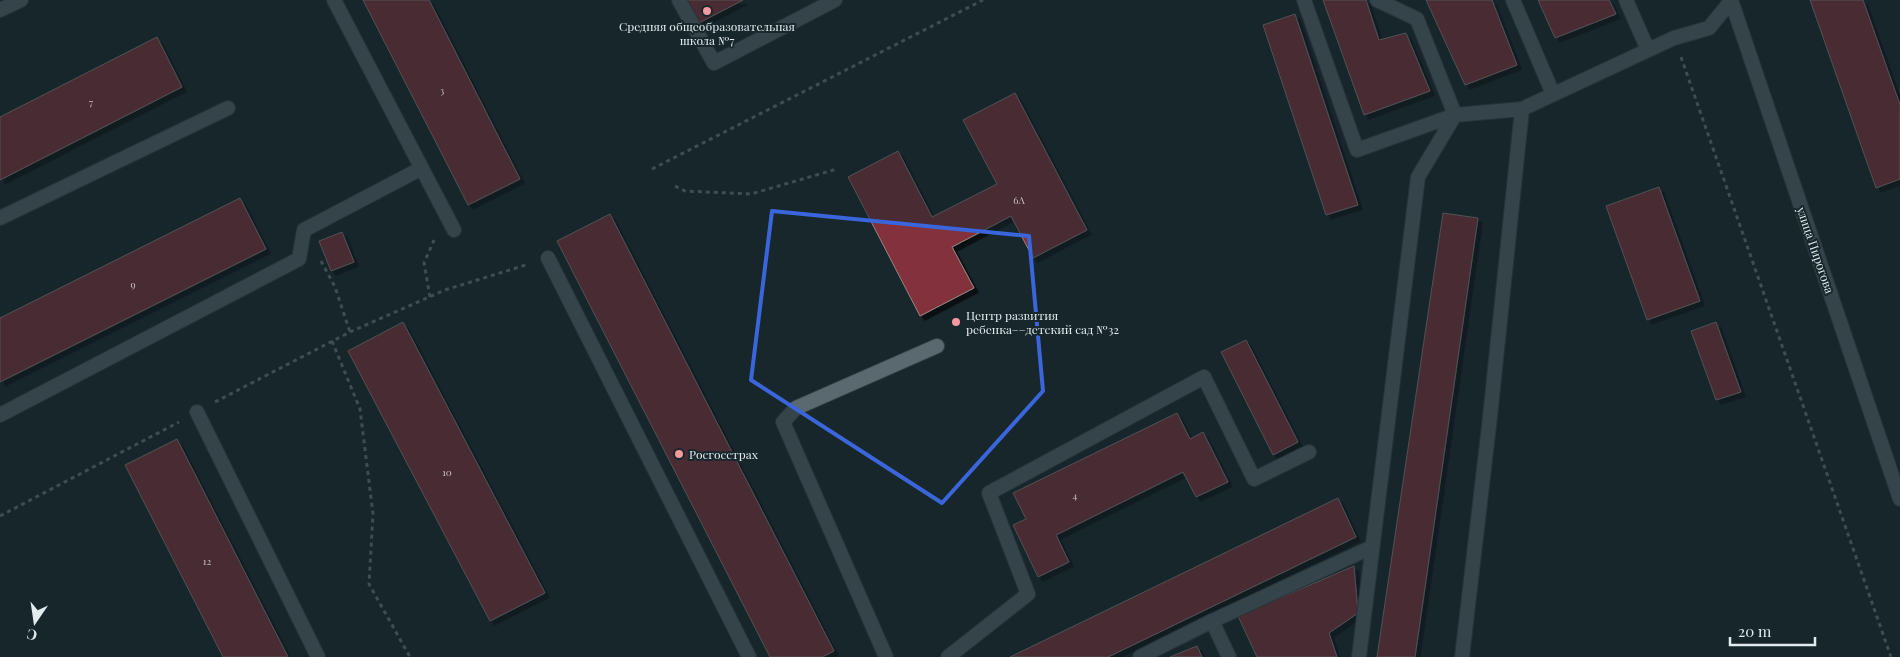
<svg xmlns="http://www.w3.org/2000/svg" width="1900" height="657" font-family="'Playfair Display',serif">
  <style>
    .building { fill: #83333c; stroke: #968585; filter: url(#shadow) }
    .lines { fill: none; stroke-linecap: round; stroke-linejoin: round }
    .service-casing { stroke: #394448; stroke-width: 16 }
    .tertiary-casing { stroke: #394448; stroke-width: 16 }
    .path { stroke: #707c80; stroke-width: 3; stroke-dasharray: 4 4; stroke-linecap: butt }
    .service { stroke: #59696f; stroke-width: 14 }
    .tertiary { stroke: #59696f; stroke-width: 14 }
    .marked { fill: none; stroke: #3b66db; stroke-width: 4; stroke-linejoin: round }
    .poi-dot { fill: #f49a9f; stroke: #18272c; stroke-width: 2 }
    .labels { text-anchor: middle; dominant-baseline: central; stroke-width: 4; stroke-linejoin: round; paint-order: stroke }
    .number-label { font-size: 10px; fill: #cabdc2 }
    .poi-label { font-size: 12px; fill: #e2ebee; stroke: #18272c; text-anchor: start }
    .street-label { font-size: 12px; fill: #e2ebee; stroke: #18272c }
  </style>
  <defs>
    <filter id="shadow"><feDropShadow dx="4.5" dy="4.5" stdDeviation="0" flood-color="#0009"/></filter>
  </defs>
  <rect width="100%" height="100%" fill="#18272c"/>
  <!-- building -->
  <path class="building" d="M363,0H429L520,179L468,205Z
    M687,0H743L699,23Z
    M1323,0H1366L1379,40L1406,33L1430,91L1364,115Z
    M1426,0H1492L1517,65L1465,85Z
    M1538,0H1609L1616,14L1555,38Z
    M1810,0H1863L1900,105V179L1876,188Z
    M1295,14L1358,205L1326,215L1263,25Z
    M157,37L182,87L0,180V117Z
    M1015,93L1087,230L1033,258L1011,216L952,247L974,288L920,316L848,177L898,151L932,217L997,184L963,120Z
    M1659,187L1700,301L1647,320L1606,206Z
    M240,198L266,249L0,382V318Z
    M1443,213L1478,218L1415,657H1377Z
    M610,214L834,651L822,657H770L557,241Z
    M342,232L354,262L331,271L319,241Z
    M403,322L545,593L490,621L348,351Z
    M1716,322L1741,392L1716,400L1691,331Z
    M1246,340L1298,442L1273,455L1221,352Z
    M1177,413L1190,439L1203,432L1228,482L1196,497L1183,472L1056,535L1069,562L1038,577L1013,525L1026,519L1013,493Z
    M177,439L288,657H223L125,465Z
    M1338,498L1356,537L1108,657H1010Z
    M1354,566L1358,613L1329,633L1337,657H1257L1238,616Z
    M1197,646L1202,657H1170Z"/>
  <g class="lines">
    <!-- service casing -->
    <g class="service-casing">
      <path id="service" d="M334,0L454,230
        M679,0L714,63L835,0
        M1304,0L1357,150L1455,115L1418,177L1359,657
        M1377,0L1417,19L1455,115L1522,109
        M1513,0L1553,94
        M1626,0L1648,50
        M0,10L21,0
        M0,218L228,108
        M548,258L749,657
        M197,412L318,657
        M0,415L299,259L304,230L422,168
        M1212,621L1372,547
        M886,657L783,422L796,408L937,346
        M948,657L1028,594L989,493L1204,377L1254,479L1309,452
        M1140,657L1212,621L1229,657
        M1462,657L1490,417L1522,109L1674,38L1709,28L1731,1"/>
    </g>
    <!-- tertiary casing -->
    <g class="tertiary-casing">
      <path id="tertiary" d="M1731,0L1900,499"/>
    </g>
    <!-- path -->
    <path class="path" d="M1681,57L1891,657
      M652,169L983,0
      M675,186L685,191L751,194L837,169
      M321,261L335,287L350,332
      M430,297L424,263L434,240
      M332,341L360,409L373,514L369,584L410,657
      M215,402L350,332L445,290L529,264
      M0,516L179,422"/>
    <!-- service -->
    <use href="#service" class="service"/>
    <!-- tertiary -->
    <use href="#tertiary" class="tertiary"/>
  </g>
  <!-- marked area -->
  <path d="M0 0H1900V657H0ZM772,211L1029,236L1043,391L942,503L751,380Z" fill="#18272c" fill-opacity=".55" fill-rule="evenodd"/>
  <path class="marked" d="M772,211L1029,236L1043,391L942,503L751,380Z"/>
  <!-- markers -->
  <g class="poi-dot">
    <circle cx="707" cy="11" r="5"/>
    <circle cx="956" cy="322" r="5"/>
    <circle cx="679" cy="454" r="5"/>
  </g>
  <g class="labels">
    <!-- number labels -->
    <g class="number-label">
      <text x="442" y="90">3</text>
      <text x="91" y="102">7</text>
      <text x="1019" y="200">6А</text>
      <text x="133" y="284">9</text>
      <text x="447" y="472">10</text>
      <text x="1075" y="495">4</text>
      <text x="207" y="561">12</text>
    </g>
    <!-- poi labels -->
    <g class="poi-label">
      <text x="707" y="26" text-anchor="middle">Средняя общеобразовательная<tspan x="707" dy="14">школа №7</tspan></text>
      <text x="966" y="315">Центр развития<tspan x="966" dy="14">ребенка––детский сад №32</tspan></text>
      <text x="689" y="454">Росгосстрах</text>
    </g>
    <!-- street labels -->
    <g class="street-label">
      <text transform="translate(1816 250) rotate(71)">улица Пирогова</text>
    </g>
  </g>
  <!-- north arrow -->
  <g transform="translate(35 622) rotate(193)" stroke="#18272c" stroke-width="4" paint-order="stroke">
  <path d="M0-4L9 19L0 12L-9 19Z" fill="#e2ebee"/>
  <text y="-8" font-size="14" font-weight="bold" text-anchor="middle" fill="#e2ebee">С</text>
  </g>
  <!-- scale -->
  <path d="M1730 637v8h85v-8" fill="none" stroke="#e2ebee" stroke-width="2.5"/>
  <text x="1738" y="637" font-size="15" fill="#e2ebee" stroke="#18272c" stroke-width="4" paint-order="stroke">20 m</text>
</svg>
